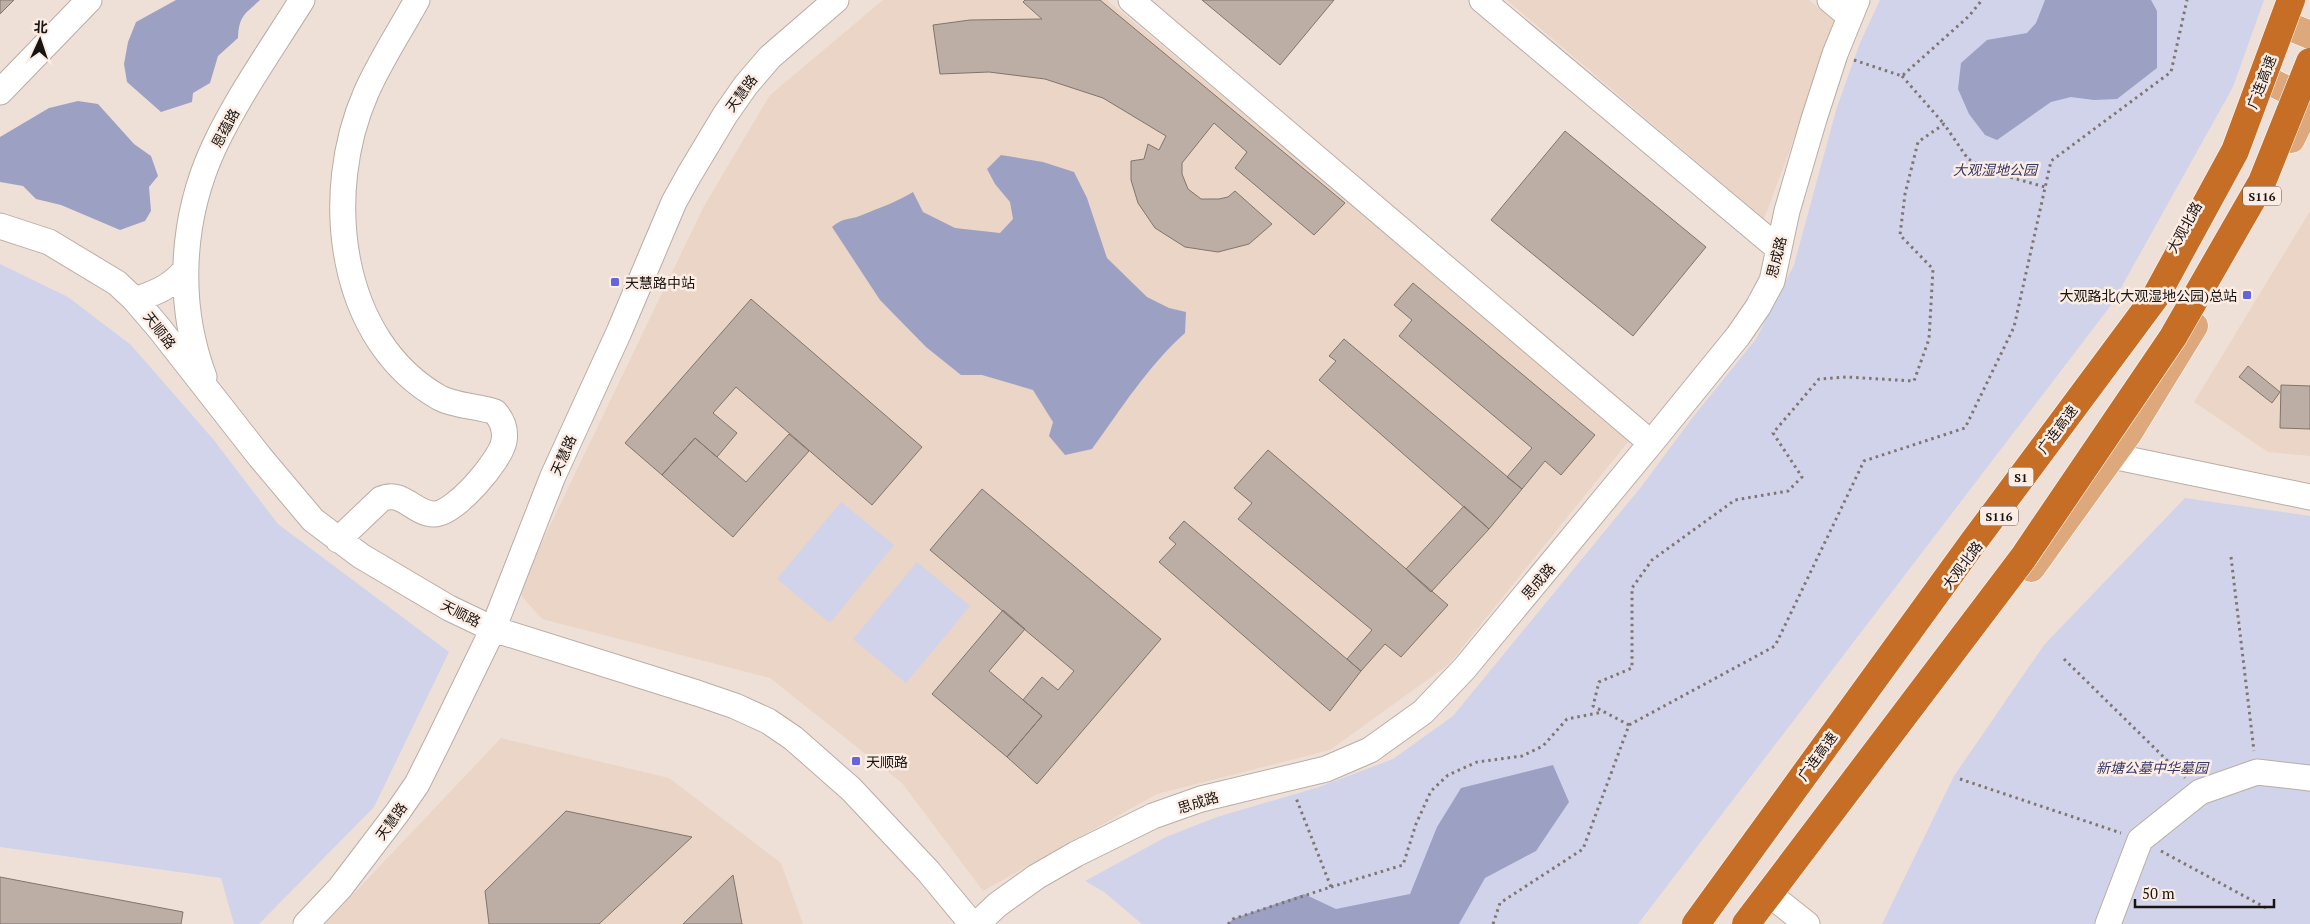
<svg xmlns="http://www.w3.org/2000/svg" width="2310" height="924" font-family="'PT Serif','Noto Sans SC',serif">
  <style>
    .built { fill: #ead5c7 }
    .green { fill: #d0d3ea }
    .water { fill: #9ca1c4 }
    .building { fill: #bcaea5; stroke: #81746c }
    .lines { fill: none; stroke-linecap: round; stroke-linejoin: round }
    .minor-casing { stroke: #baada4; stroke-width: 27 }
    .major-casing { stroke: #fff; stroke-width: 29 }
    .path { stroke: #807671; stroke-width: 3; stroke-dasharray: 2.5 4; stroke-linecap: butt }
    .minor { stroke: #fff; stroke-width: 25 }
    .major { stroke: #dda87c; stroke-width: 28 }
    .highway-bridge-casing { stroke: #fff; stroke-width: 29; stroke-linecap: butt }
    .highway-bridge { stroke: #c66e25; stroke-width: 28 }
    .poi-dot { fill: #6465de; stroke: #fcede4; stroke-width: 2 }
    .labels { text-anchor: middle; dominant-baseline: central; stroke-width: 5; stroke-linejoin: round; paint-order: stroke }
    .shield { fill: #fcede4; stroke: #5d5550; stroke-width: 1 }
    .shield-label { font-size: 12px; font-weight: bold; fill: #191411 }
    .street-label { font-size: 14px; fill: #191411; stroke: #fcede4 }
    .park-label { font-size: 14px; font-style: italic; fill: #343766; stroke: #fcede4 }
    .poi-label { font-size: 14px; fill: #191411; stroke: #fcede4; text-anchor: start }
  </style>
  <rect width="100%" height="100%" fill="#efe0d7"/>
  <!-- built -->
  <path class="built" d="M883,0H1107L1632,437L1448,665L1330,750L1157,794L983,891L902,783L770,678L542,619L518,592L704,206L770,95Z
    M1507,0H1809L1837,24L1764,219Z
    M2310,211V456L2268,452L2194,402Z
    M501,738L669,778L781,863L803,924H325Z"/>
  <!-- green -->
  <path class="green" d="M1880,0H2264L2233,87L2112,304L1638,924H1142L1104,892L1085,881L1166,837L1217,817L1319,787L1393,759L1453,716L1641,487L1693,417L1756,339L1794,265L1837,107L1860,43Z
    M0,264L68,297L131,345L213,439L278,524L449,652L374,807L259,924H234L221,878L0,847Z
    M2185,498L2310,516V924H1882L1954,776L2044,645Z
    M841,502L894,545L830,623L777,579Z
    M917,562L970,606L906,683L853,639Z"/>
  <!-- water -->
  <path class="water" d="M176,0H260C245,14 239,15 238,38L218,56L210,83L193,93L192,102L161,112L127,82L124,64L128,42L136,22Z
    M2045,0H2151L2157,11V68L2117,99L2094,100L2071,97L2051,102L1997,140L1985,135L1969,114L1958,89L1961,63L1987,40L2027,33L2036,23Z
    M78,101L98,104L134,144L151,156L158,176L149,187L151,211L145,221L120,230L61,205L36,199L23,186L0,182V137L49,108Z
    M1001,155L1043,162L1074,172L1087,198L1107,258L1147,297L1169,308L1186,312L1185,333C1148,366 1121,409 1092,449L1065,455L1049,436L1053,422L1033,390L982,375H961L926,347L880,300L832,227C846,216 848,221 862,215C879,208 897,202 913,192L923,212L955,228L1000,233L1013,219L1010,202L995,184L987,169Z
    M1553,765L1569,802L1536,851L1485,878L1459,924H1228L1233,919L1304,894L1336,909L1410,894L1437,827L1461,788Z"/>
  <!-- building -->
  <path class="building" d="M0,0H14L0,14Z
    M1025,0H1100L1345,203L1314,235L1235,168L1247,152L1214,123L1182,163V174L1188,189L1201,199H1219L1228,197L1235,191L1272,224L1249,244L1218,252L1185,247L1155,228L1138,203L1131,180V161L1144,159L1148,144L1159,150L1166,136L1103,98L1045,79L989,72L940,74L933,25L970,20L1042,19L1023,2Z
    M1202,0H1334L1280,65Z
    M1565,131L1706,247L1633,336L1491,220Z
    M1413,283L1595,435L1561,475L1545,461L1522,489L1507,477L1532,448L1399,336L1412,320L1394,305Z
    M751,299L922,447L872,505L736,387L713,413L737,433L717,457L695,438L662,475L625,443Z
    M1344,339L1522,489L1489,529L1319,380L1336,361L1329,356Z
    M2248,366L2280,392L2272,403L2239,377Z
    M2281,385L2310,386V429L2280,428Z
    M789,434L809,451L733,537L662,475L695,438L746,482Z
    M1268,450L1448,605L1401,657L1385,644L1361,671L1347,659L1372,630L1238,519L1252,503L1234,488Z
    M982,489L1161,639L1037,784L1007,757L1042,716L1023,700L1042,677L1058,690L1074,671L930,550Z
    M1464,506L1489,529L1431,592L1406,569Z
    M1184,521L1361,671L1330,711L1159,562L1176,544L1169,538Z
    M1003,610L1025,629L989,671L1042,716L1007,757L932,694Z
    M566,811L692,837L599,924H489L485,891Z
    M733,875L742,924H683Z
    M0,877L183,912L181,924H0Z"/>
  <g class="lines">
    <!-- minor casing -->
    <g class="minor-casing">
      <path id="minor" d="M1131,0L1651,443
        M1482,0L1779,249
        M1830,0L1849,16
        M0,92L89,0
        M0,226L49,242L117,283L135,300L159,328L260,457L313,520L361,556L449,608L493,629L697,693L735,706L768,721L793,738L851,789L928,871L972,924
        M135,300C155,293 171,287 185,270
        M204,377C176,303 181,218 214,147C238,96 272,48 302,0
        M2112,456L2310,497
        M338,540L381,499C402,489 414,514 434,514C455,514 501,460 504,441C506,430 502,420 495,412C478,406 455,406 440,398C337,340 322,193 366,93C380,61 400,31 417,0
        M1778,901L1807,924
        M306,924L340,888L397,813L417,784L439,740L493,629L553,476L619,332L674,202L689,175L725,115L746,85L770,57L836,0
        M977,924L997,905L1036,877L1076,854L1153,816L1201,799L1326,769L1370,750L1423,712L1464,669L1651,443L1738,336L1758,307L1772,281L1787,211L1814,119L1835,54L1857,0
        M2108,924L2140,840L2200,792L2257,772L2310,778"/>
    </g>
    <!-- major casing -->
    <g class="major-casing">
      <path id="major" d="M2288,26L2310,35
        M2263,78L2310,101
        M2291,139L2310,100
        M2031,568L2129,432L2194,326"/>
    </g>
    <!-- path -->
    <path class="path" d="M1854,60L1902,76L1969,16L1982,0
      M1902,76L1944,124
      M2231,557L2254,751
      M2064,659L2185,778
      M1629,725L1593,706L1599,682L1632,668V588L1652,560L1735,500L1788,491L1802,477L1773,433L1819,379L1846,377L1914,381L1929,339L1933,269L1900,235L1905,194L1918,142L1944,124L1968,159L1999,174L2045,187
      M1960,779L2121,833
      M2161,851L2268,909
      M1331,887L1403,865L1416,824L1431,791L1448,775L1477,762L1522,756L1543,746L1567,719L1603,712
      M1228,924L1233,919L1331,887L1296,798
      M1493,924L1500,903L1583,849L1629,725L1775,646L1864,461L1965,428L2014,327L2051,161L2171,72L2187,0"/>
    <!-- minor -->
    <use href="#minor" class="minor"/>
    <!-- major -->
    <use href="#major" class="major"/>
    <!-- highway-bridge casing -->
    <g class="highway-bridge-casing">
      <path id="highway-bridge" d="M1696,924L1974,541L2156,296L2235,151L2291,0
        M1746,924L2023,558L2173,337L2262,182L2310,62"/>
    </g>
    <!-- highway-bridge -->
    <use href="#highway-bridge" class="highway-bridge"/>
  </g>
  <!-- markers -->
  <g class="poi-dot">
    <rect x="610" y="277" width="10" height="10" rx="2.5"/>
    <rect x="2242" y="290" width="10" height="10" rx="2.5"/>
    <rect x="851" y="756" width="10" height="10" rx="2.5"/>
  </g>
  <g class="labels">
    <!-- shield labels -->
    <g class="shield">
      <rect x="2243" y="186.5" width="38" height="19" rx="4"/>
      <rect x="2008.5" y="467.5" width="25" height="19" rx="4"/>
      <rect x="1980" y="506.5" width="38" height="19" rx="4"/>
    </g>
    <g class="shield-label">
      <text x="2262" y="196">S116</text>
      <text x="2021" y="477">S1</text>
      <text x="1999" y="516">S116</text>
    </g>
    <!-- street labels -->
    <g class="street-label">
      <text transform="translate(2261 82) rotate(-69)">广连高速</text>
      <text transform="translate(741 93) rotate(-53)">天慧路</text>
      <text transform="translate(225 128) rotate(-62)">恩蕴路</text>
      <text transform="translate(2184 227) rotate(-61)">大观北路</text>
      <text transform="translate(1776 257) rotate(-76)">思成路</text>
      <text transform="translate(160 330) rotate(52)">天顺路</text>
      <text transform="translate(2057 429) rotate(-53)">广连高速</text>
      <text transform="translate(563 455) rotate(-66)">天慧路</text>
      <text transform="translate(1962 565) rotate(-53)">大观北路</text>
      <text transform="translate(1538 581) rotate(-49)">思成路</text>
      <text transform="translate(461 613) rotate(27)">天顺路</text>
      <text transform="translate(1817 756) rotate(-54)">广连高速</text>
      <text transform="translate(1198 802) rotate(-17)">思成路</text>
      <text transform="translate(391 821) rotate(-54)">天慧路</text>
    </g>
    <!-- park labels -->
    <g class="park-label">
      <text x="1995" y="169">大观湿地公园</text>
      <text x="2152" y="767">新塘公墓中华墓园</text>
    </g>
    <!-- poi labels -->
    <g class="poi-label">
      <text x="625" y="282">天慧路中站</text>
      <text x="2237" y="295" text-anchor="end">大观路北(大观湿地公园)总站</text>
      <text x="866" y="761">天顺路</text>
    </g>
  </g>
  <!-- north arrow -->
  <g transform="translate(40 40) rotate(3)" stroke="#fcede4" stroke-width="4" paint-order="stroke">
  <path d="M0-4L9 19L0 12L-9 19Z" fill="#191411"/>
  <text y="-8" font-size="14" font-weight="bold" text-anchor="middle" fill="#191411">北</text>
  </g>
  <!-- scale -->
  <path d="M2135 899v8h139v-8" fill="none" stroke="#191411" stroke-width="2.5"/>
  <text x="2142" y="899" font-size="15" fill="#191411" stroke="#fcede4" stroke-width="4" paint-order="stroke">50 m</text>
</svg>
